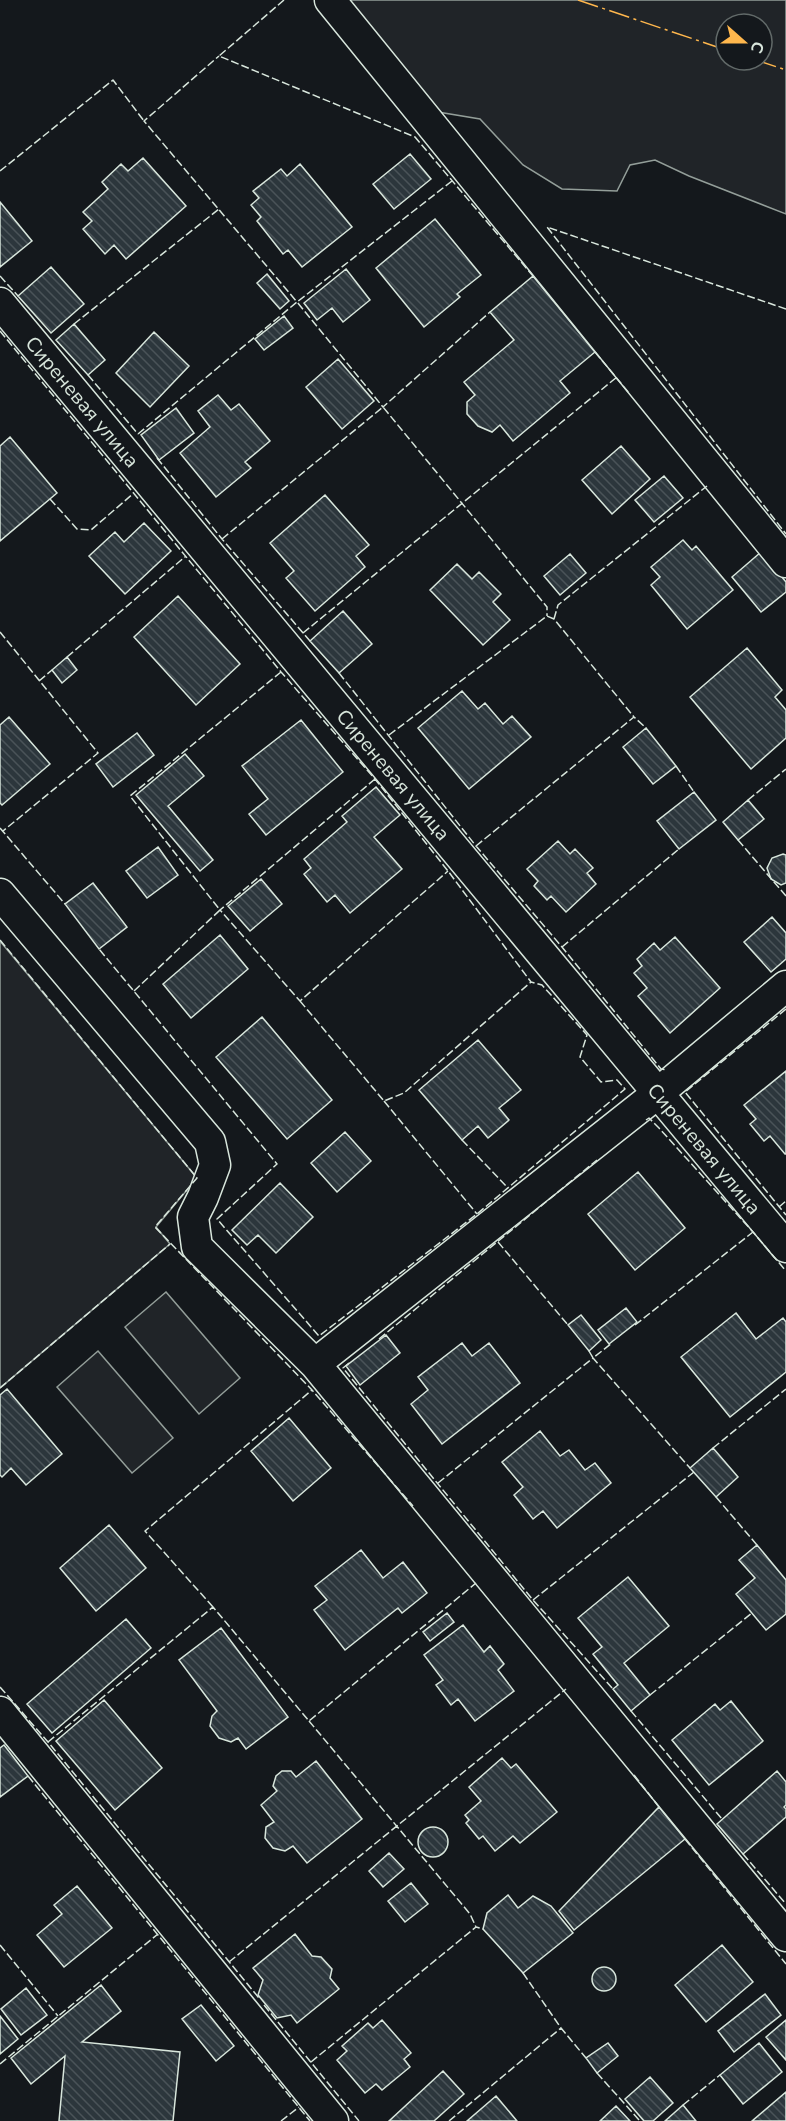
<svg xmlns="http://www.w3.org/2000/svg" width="786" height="2121" font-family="'Nunito Sans',sans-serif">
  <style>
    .green { fill: #202428; stroke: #939e99; stroke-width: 1.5; fill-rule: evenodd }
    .building { fill: url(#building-back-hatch); stroke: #d8e6dc; stroke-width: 1.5 }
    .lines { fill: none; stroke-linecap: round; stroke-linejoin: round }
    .street-casing { stroke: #d8e6dc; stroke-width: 33 }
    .street { stroke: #14181c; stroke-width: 30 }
    .fence { stroke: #d8e6dc; stroke-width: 1.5; stroke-dasharray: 8 3; stroke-linecap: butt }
    .power { stroke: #ffb74d; stroke-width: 1.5; stroke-dasharray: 21 4.5 3 4.5; stroke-linecap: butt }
    .labels { text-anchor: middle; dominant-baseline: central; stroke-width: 4.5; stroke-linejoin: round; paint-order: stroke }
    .street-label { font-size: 20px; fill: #d8e6dc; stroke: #14181c }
  </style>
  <defs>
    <pattern id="building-back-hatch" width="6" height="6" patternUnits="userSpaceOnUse" patternTransform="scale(1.5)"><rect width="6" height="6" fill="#2c363c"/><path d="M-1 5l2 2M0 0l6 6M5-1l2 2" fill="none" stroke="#4a5358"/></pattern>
  </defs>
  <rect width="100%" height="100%" fill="#14181c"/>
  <!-- green -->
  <path class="green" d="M349,0H786V214L689,176L655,160L630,165L617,191L562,189L523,165L480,119L438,112ZM726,24H762V60H726Z
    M0,941L197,1178L156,1227L170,1244L0,1388Z
    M166,1292L240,1378L199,1414L125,1327Z
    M98,1351L173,1438L132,1473L57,1387Z"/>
  <!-- building -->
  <path class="building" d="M410,154L431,179L394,209L373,184Z
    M143,158L186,206L126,259L114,245L105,254L83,229L92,221L83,212L108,189L102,182L121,164L128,171Z
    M300,164L352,227L302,267L288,250L283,254L257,221L261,217L251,205L259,198L253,191L281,169L287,176Z
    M0,202L32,241L0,267Z
    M435,219L481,275L457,294L460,297L424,327L376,268Z
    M51,267L84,304L51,333L18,296Z
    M346,269L370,300L343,322L332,308L317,320L304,303Z
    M267,274L289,301L280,309L257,283Z
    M533,276L595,352L560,381L570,393L513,441L500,425L492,432L478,426L467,414V402L475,395L464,382L514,340L490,312Z
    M284,316L293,328L264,350L255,339Z
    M74,324L105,360L88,375L56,340Z
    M154,332L189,366L150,407L116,373Z
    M338,359L374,401L342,429L306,387Z
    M218,395L231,410L239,404L270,441L245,462L251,468L216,497L180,453L210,427L198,411Z
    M176,408L194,433L159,460L141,435Z
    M10,437L57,493L0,541V446Z
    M621,446L650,479L612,514L582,480Z
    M664,476L683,498L654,522L635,500Z
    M325,495L369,545L356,556L365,567L315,611L286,578L294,571L270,543Z
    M144,523L171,551L125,594L89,556L115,532L124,542Z
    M683,540L692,550L696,546L733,590L687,629L651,585L660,577L651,567Z
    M761,552L786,582V592L761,612L732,577Z
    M570,554L586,573L560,595L544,576Z
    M457,564L472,579L479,572L501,594L493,602L510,620L483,645L430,590Z
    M178,596L240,664L196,705L134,637Z
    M343,611L372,644L339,673L310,641Z
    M747,648L782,690L775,697L786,710V738L751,769L690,697Z
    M67,657L77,670L62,683L52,670Z
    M462,691L478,709L485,703L503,724L512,716L531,737L469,789L418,728Z
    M9,717L50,764L2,805L0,803V725Z
    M301,720L343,772L266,835L249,814L268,799L242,766Z
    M646,728L676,766L653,784L623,747Z
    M137,733L154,755L113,787L96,764Z
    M185,754L204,776L168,806L213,860L200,871L136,795Z
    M376,787L400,815L374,837L402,869L350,913L335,895L327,902L304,874L311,868L304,859L347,822L342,816Z
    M694,792L716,820L679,849L657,821Z
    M748,800L764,819L738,840L723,822Z
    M558,841L570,854L575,849L593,868L587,873L596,884L566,912L551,896L547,900L534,886L538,881L527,869Z
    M158,847L178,875L147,898L126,871Z
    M783,854L786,855V883L781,885L771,879L767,868L772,858Z
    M261,879L282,904L250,931L228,906Z
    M93,883L127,927L99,949L65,904Z
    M772,917L786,933V959L771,972L744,942Z
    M220,935L248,969L191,1018L163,984Z
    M675,937L720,988L670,1033L638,996L647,988L634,973L642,966L637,959L654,943L660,950Z
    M262,1017L332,1100L287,1139L216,1057Z
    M478,1040L521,1090L499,1108L509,1120L488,1138L478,1126L462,1140L419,1090Z
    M786,1071V1154H785L770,1136L764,1141L750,1124L756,1119L744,1105Z
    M345,1132L371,1161L337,1192L311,1163Z
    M638,1172L685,1228L635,1270L588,1214Z
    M280,1183L313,1217L276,1253L258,1235L247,1245L232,1230Z
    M626,1308L637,1322L609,1344L598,1330Z
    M736,1313L756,1339L783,1318L786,1322V1372L730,1417L681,1357Z
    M581,1315L601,1340L589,1351L568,1325Z
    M386,1335L400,1353L360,1385L346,1366Z
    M462,1343L472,1356L489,1343L520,1383L442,1444L411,1404L428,1390L418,1377Z
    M7,1389L62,1454L26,1485L11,1468L2,1477L0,1475V1395Z
    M289,1418L331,1468L293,1501L251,1451Z
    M540,1431L560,1456L569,1450L585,1470L595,1463L611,1483L557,1528L543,1511L533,1519L514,1495L523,1487L502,1462Z
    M713,1448L738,1477L716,1497L690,1468Z
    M109,1525L146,1568L96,1611L60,1568Z
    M757,1545L786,1580V1614L766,1630L736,1594L755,1578L739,1560Z
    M361,1550L383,1578L403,1562L427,1593L402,1613L398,1608L345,1650L314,1610L327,1600L315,1586Z
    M628,1577L669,1626L624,1663L650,1695L631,1711L613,1689L618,1685L593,1654L602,1647L578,1618Z
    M447,1613L454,1622L430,1641L423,1632Z
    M126,1619L151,1648L52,1733L27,1704Z
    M463,1625L484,1652L490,1646L504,1664L498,1670L514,1691L475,1721L458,1699L451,1705L436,1685L443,1680L424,1655Z
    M221,1628L288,1717L246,1749L238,1738L231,1742L219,1738L210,1726L212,1716L217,1711L179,1660Z
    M104,1700L162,1768L115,1810L56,1741Z
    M731,1701L763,1741L709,1785L672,1740L715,1704L720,1710Z
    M4,1745L28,1776L0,1797V1748Z
    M502,1758L511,1768L516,1764L557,1812L520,1843L513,1836L495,1851L483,1836L479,1839L466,1823L469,1820L465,1815L481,1801L469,1787Z
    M316,1761L362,1819L307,1863L293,1846L285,1851L273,1848L265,1838L266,1827L274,1822L261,1805L277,1791L273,1786L276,1776L282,1771H291L296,1777Z
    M777,1771L786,1782V1805L784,1807L786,1809V1817L743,1854L717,1824Z
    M659,1807L685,1839L574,1930L559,1911Z
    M418 1842a15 15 0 1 1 30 0a15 15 0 1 1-30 0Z
    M389,1853L404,1869L383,1887L369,1871Z
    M411,1883L428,1904L405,1922L388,1901Z
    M77,1886L112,1928L64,1967L37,1935L62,1914L54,1905Z
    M508,1895L518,1908L533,1896L551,1906L573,1933L523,1973L483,1929L487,1913Z
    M295,1934L312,1956L321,1957L332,1969L330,1978L339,1989L297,2023L291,2015L277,2018L258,1995L263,1980L253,1968Z
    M722,1945L753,1982L706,2022L675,1985Z
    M592 1979a12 12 0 1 1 24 0a12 12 0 1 1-24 0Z
    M101,1985L121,2011L82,2042L180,2052L173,2121H59L65,2056L31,2084L11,2058Z
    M26,1988L47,2015L21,2035L1,2009Z
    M765,1994L781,2015L734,2052L718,2031Z
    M201,2005L234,2046L216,2061L182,2019Z
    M0,2016L18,2039L0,2054Z
    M382,2020L411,2053L404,2059L410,2067L382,2090L376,2084L365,2093L337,2060L347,2051L342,2046L368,2023L373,2028Z
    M786,2020V2060L766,2037Z
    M608,2043L618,2056L597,2073L586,2058Z
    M759,2043L782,2072L743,2104L720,2075Z
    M443,2071L464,2094L434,2121H389Z
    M650,2077L673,2103L653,2121H644L625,2099Z
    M786,2092V2121H752Z
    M496,2096L517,2121H467Z
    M683,2105L696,2121H665Z
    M616,2106L630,2121H600Z"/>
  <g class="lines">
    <!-- street casing -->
    <g class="street-casing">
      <path id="street" d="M330,0L786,562
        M0,303L786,1247
        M0,894L210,1142L215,1165L203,1197L193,1217L197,1247L315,1364L786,1936
        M315,1364L658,1093L786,986
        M0,1712L333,2121"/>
    </g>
    <!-- street -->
    <use href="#street" class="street"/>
    <!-- fence -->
    <path class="fence" d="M284,0L219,56L415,137L533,276
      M0,171L113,80L144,121
      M452,181L297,302L383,407L490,312
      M0,276L18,296
      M786,309L547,227L786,534
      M74,324L219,209
      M0,331L281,672L375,779L448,871L531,982L542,985L587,1035L580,1057L601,1082L617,1080L625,1089L477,1214L319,1336L217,1219L277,1164L99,949
      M595,352L629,393
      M88,375L138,434
      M138,434L297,302L144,121L219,56
      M157,458L222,539L310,641
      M50,499L77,529L91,530L134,493
      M222,539L383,407L547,607V616
      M554,619L558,605L707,486
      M0,632L98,753L3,831
      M303,633L617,377
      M67,657L186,556
      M339,673L476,846L562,947L661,1069L667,1070
      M39,681L52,670
      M389,735L547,616L554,619L634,717
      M676,766L694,792
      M375,779L220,910L300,1001L448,871
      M748,800L786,769
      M0,828L65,904
      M738,840L786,896
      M476,846L634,717L646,728
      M0,940L197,1178L155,1227L312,1390L413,1506
      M562,947L679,849
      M134,991L220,910L130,796L281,672
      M300,1001L384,1101L404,1093L531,982
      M786,1009L685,1092L786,1215
      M384,1101L477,1214
      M646,1120L649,1118L659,1128L753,1232L786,1271
      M462,1140L508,1188
      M779,1207L786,1201
      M498,1242L568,1325
      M635,1325L753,1232
      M379,1339L597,1160
      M589,1351L593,1358L612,1343
      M349,1363L343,1368L533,1600L613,1689
      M0,1388L170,1244
      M713,1448L786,1389
      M438,1483L593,1358L690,1468
      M716,1497L757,1545
      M533,1600L694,1472
      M213,1607L145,1531L312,1390
      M0,1687L48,1742L259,1998
      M650,1695L752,1613
      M631,1711L722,1819
      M309,1721L470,1914L476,1927
      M48,1742L213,1607L309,1721L476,1583
      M634,1775L659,1807
      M28,1776L310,2121
      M685,1839L786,1964
      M743,1854L786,1904
      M0,1945L58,2016
      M229,1962L566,1689
      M523,1973L561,2028L586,2058
      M264,2005L359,2121
      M311,2062L476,1927L483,1929
      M0,2064L158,1934
      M597,2073L640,2121
      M683,2105L720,2075
      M281,2121L299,2107
      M449,2121L561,2028"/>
    <!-- power -->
    <path class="power" d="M578,0L726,50
      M756,60L786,70"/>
  </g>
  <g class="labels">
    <!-- street labels -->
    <g class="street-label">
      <text transform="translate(82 402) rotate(50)">Сиреневая улица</text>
      <text transform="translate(393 775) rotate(50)">Сиреневая улица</text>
      <text transform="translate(704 1149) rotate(50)">Сиреневая улица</text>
    </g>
  </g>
  <!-- north arrow -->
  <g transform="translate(744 42) rotate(111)"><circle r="28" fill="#14181c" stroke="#626a69" stroke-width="1.5"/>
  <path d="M0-4.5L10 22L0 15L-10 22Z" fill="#ffb74d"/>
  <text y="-9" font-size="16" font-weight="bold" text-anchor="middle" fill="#d8e6dc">С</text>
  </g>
</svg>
